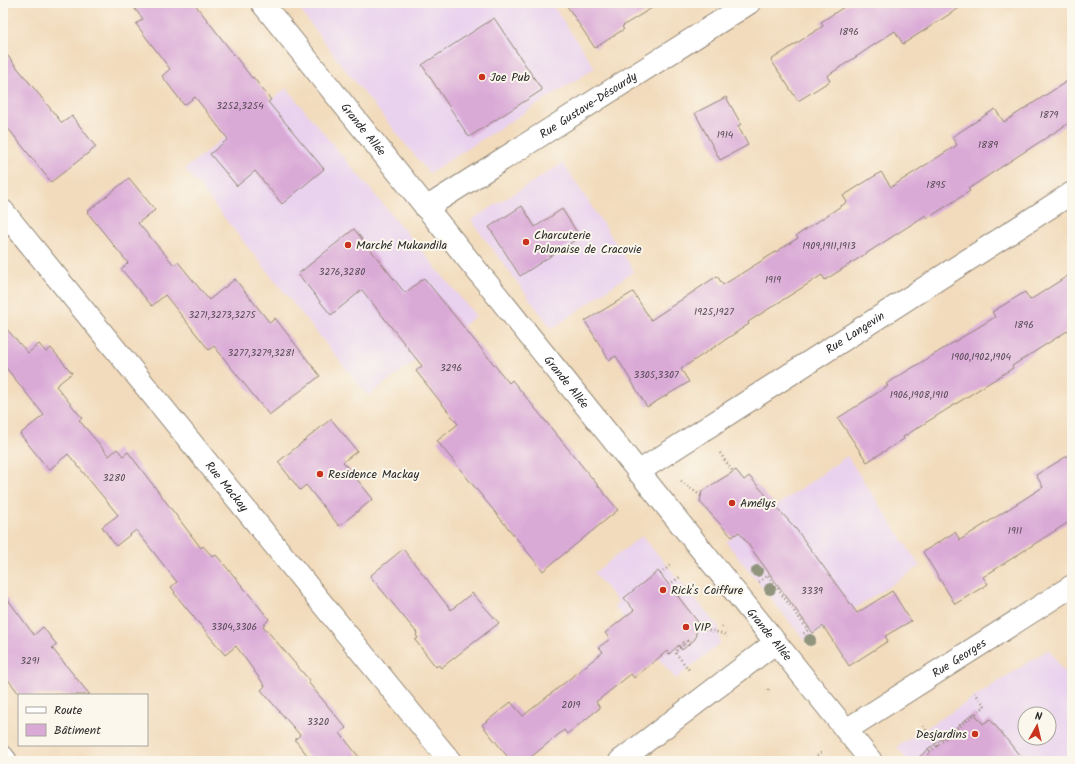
<svg xmlns="http://www.w3.org/2000/svg" width="1075" height="764" font-family="Kalam,sans-serif">
  <style>
    .built { fill: #e9d2ee; fill-rule: evenodd }
    .building { fill: #daaad7 }
    .lines { fill: none; stroke-linecap: round; stroke-linejoin: round }
    .street-casing { stroke: #8e8374; stroke-width: 24 }
    .secondary-casing { stroke: #8e8374; stroke-width: 24 }
    .path { stroke: #8e8374; stroke-width: 2.5; stroke-dasharray: 1 3; stroke-linecap: butt }
    .street { stroke: #fff; stroke-width: 22 }
    .secondary { stroke: #fff; stroke-width: 22 }
    .tree { fill: #91957d }
    .poi-dot { fill: #c8321e; stroke: #fbf7ec; stroke-width: 1.5 }
    .labels { text-anchor: middle; dominant-baseline: central; stroke-width: 4; stroke-linejoin: round; paint-order: stroke }
    .number-label { font-size: 10px; fill: #574b56 }
    .poi-label { font-size: 12px; fill: #2b2b2b; stroke: #fbf7ec; text-anchor: start }
    .street-label { font-size: 12px; fill: #2b2b2b; stroke: #fbf7ec }
  </style>
  <rect width="100%" height="100%" fill="#fbf7ec"/>
  <filter id="ink" filterUnits="userSpaceOnUse"><feTurbulence type="fractalNoise" baseFrequency=".025" numOctaves="2"/><feDisplacementMap in="SourceGraphic" scale="8" xChannelSelector="R" yChannelSelector="G"/><feConvolveMatrix kernelMatrix="1 2 1 2 8 2 1 2 1" color-interpolation-filters="sRGB"/></filter>
  <filter id="wash" filterUnits="userSpaceOnUse"><feTurbulence type="fractalNoise" baseFrequency=".012" numOctaves="4" result="noise"/><feDisplacementMap in="SourceGraphic" scale="16" xChannelSelector="R" yChannelSelector="G"/><feGaussianBlur stdDeviation="0.9" result="paint"/><feColorMatrix in="noise" values="0 0 0 0 0 0 0 0 0 0 0 0 0 0 0 0 0 1.4 0 .05"/><feComposite in="paint" operator="in"/></filter>
  <g filter="url(#wash)">
    <rect width="100%" height="100%" fill="#f2dbbc"/>
    <!-- built -->
    <path class="built" d="M295,3H551L595,68L429,173L343,67Z
      M286,88L476,316L368,396L185,169Z
      M563,163L634,271L552,329L471,220Z
      M847,456L920,566L805,641L726,542Z
      M642,536L719,627L720,643L676,679L614,606L618,602L594,573Z
      M1049,649L1072,685V761H908L897,747ZM1025,714H1049V738H1025Z"/>
    <g id="blocks">
      <!-- building -->
      <path class="building" d="M130,3H194L252,78L253,77L271,100L268,102L324,169L282,204L255,171L237,186L210,154L228,139L195,97L184,105L162,76L170,69L136,24L143,19Z
        M565,3H660L624,25L622,27L624,29L595,48Z
        M850,3H967L903,44L895,31L827,76L830,81L798,101L771,60L823,26L821,22Z
        M494,18L542,90L469,137L422,65Z
        M3,50L62,123L72,116L96,147L51,182L3,122Z
        M1072,78V121L1021,154L968,189L970,191L928,218L926,215L825,280L822,275L748,322L749,324L681,369L689,382L647,407L616,356L609,360L585,321L633,292L651,320L717,276L723,285L798,238L796,236L847,202L843,196L881,172L891,187L957,145L952,137L995,109L1004,122Z
        M726,97L741,124L738,126L748,145L720,160L695,113Z
        M129,178L155,210L138,223L174,265L178,262L209,300L235,279L270,323L275,318L320,376L269,415L214,346L209,350L165,295L152,306L121,269L128,263L87,212Z
        M522,206L535,227L562,209L580,237L520,276L489,227Z
        M354,229L405,293L424,278L509,383L512,380L618,510L543,571L437,441L458,424L416,371L422,366L362,290L331,315L298,274Z
        M1072,273V328L1012,366L1013,368L903,437L904,439L867,462L838,418L888,386L886,384L995,317L992,312L1025,292L1030,300Z
        M3,325L28,353L39,344L46,352L51,348L72,373L56,386L82,418L79,420L109,456L117,449L123,456L128,452L201,548L203,546L213,557L216,555L239,582L269,619L263,626L310,681L308,682L346,728L340,733L362,761H312L295,740L300,735L261,690L265,686L236,646L225,655L174,593L175,592L171,587L177,582L136,530L116,546L102,527L118,515L68,454L49,470L20,434L44,415L3,364Z
        M331,419L357,451L343,462L373,499L339,526L306,485L300,490L278,462Z
        M1072,453V520L983,577L988,584L955,604L923,552L955,532L960,540L1043,487L1036,475Z
        M736,470L744,480L749,476L796,529L857,613L892,591L911,621L885,636L888,641L849,666L823,626L813,633L739,532L732,537L700,502L702,491Z
        M403,549L451,610L472,593L499,623L441,668L439,665L436,667L415,640L418,638L416,635L417,633L370,576Z
        M658,571L698,622L695,639L682,650L679,645L669,654L667,651L634,678L631,674L596,702L600,708L567,734L564,730L526,761H511L482,725L511,702L523,716L603,652L599,647L610,639L605,633L634,610L624,598Z
        M3,593L34,635L43,627L57,645L52,648L90,695H20L3,673Z
        M974,713L983,724L990,719L1024,761H914Z"/>
    </g>
  </g>
  <g filter="url(#ink)">
    <use href="#blocks" fill-opacity="0" stroke="#8e8374" stroke-width="1"/>
    <g class="lines">
      <!-- street casing -->
      <g class="street-casing">
        <g id="street">
          <path id="s1" d="M426,208L749,3"/>
          <path id="s2" d="M3,211L450,761"/>
          <path id="s3" d="M638,472L1072,193"/>
          <path id="s4" d="M846,730L1072,586"/>
          <path d="M3,757L6,761"/>
          <path d="M620,761L775,643"/>
        </g>
      </g>
      <!-- secondary casing -->
      <g class="secondary-casing">
        <g id="secondary">
          <path id="s5" d="M262,3L871,761"/>
        </g>
      </g>
      <!-- path -->
      <path class="path" d="M720,453L733,472
        M681,481L701,496
        M660,574L672,564
        M759,582L768,575L769,577L808,630L802,635
        M669,585L681,576
        M678,596L690,587
        M697,627L724,634L727,637
        M722,627L725,625
        M682,642L684,644L675,652L690,671
        M684,644L687,641L686,640
        M768,689L769,693
        M923,726L939,747
        M811,761L822,752
        M934,761L928,753L985,706L975,693"/>
      <!-- street -->
      <use href="#street" class="street"/>
      <!-- secondary -->
      <use href="#secondary" class="secondary"/>
    </g>
    <!-- trees -->
    <g class="tree">
      <circle cx="757" cy="571" r="6"/>
      <circle cx="770" cy="589" r="6"/>
      <circle cx="810" cy="640" r="6"/>
    </g>
  </g>
  <!-- markers -->
  <g class="poi-dot">
    <circle cx="482" cy="77" r="4"/>
    <circle cx="526" cy="242" r="4"/>
    <circle cx="348" cy="245" r="4"/>
    <circle cx="320" cy="474" r="4"/>
    <circle cx="732" cy="503" r="4"/>
    <circle cx="663" cy="590" r="4"/>
    <circle cx="686" cy="627" r="4"/>
    <circle cx="975" cy="734" r="4"/>
  </g>
  <g class="labels">
    <!-- number labels -->
    <g class="number-label">
      <text x="849" y="32">1896</text>
      <text x="240" y="106">3252,3254</text>
      <text x="1049" y="115">1879</text>
      <text x="725" y="135">1914</text>
      <text x="988" y="145">1889</text>
      <text x="936" y="185">1895</text>
      <text x="829" y="246">1909,1911,1913</text>
      <text x="342" y="272">3276,3280</text>
      <text x="773" y="280">1919</text>
      <text x="714" y="312">1925,1927</text>
      <text x="222" y="315">3271,3273,3275</text>
      <text x="1024" y="325">1896</text>
      <text x="261" y="353">3277,3279,3281</text>
      <text x="981" y="357">1900,1902,1904</text>
      <text x="451" y="368">3296</text>
      <text x="656" y="375">3305,3307</text>
      <text x="919" y="395">1906,1908,1910</text>
      <text x="114" y="478">3280</text>
      <text x="1015" y="531">1911</text>
      <text x="812" y="591">3339</text>
      <text x="234" y="627">3304,3306</text>
      <text x="30" y="661">3291</text>
      <text x="571" y="705">2019</text>
      <text x="318" y="722">3320</text>
    </g>
    <!-- poi labels -->
    <g class="poi-label">
      <text x="490" y="77">Joe Pub</text>
      <text x="534" y="235">Charcuterie<tspan x="534" dy="14">Polonaise de Cracovie</tspan></text>
      <text x="356" y="245">Marché Mukandila</text>
      <text x="328" y="474">Residence Mackay</text>
      <text x="740" y="503">Amélys</text>
      <text x="671" y="590">Rick's Coiffure</text>
      <text x="694" y="627">VIP</text>
      <text x="967" y="734" text-anchor="end">Desjardins</text>
    </g>
    <!-- street labels -->
    <g class="street-label">
      <text stroke="none"><textPath href="#s1" startOffset="192">Rue Gustave-Désourdy</textPath></text>
      <text stroke="none"><textPath href="#s5" startOffset="162">Grande Allée</textPath></text>
      <text stroke="none"><textPath href="#s3" startOffset="258">Rue Langevin</textPath></text>
      <text stroke="none"><textPath href="#s5" startOffset="486">Grande Allée</textPath></text>
      <text stroke="none"><textPath href="#s2" startOffset="355">Rue Mackay</textPath></text>
      <text stroke="none"><textPath href="#s5" startOffset="810">Grande Allée</textPath></text>
      <text stroke="none"><textPath href="#s4" startOffset="134">Rue Georges</textPath></text>
    </g>
  </g>
  <!-- margin -->
  <rect width="1075" height="764" fill="none" stroke="#fbf7ec" stroke-width="16"/>
  <!-- legend -->
  <rect x="18" y="694" width="130" height="52" fill="#fbf7ec" stroke="#a8a59f"/>
  <rect x="26" y="707" width="20" height="6" fill="#ffffff" stroke="#a8a59f"/>
  <text x="54" y="714" font-size="12" fill="#2b2b2b">Route</text>
  <rect x="26" y="724" width="20" height="12" fill="#daaad7" stroke="#a8a59f"/>
  <text x="54" y="734" font-size="12" fill="#2b2b2b">Bâtiment</text>
  <!-- north arrow -->
  <g transform="translate(1037 726) rotate(8)"><circle r="19" fill="#fbf7ec" stroke="#a8a59f"/>
  <path d="M0-3L7 15L0 10L-7 15Z" fill="#c8321e"/>
  <text y="-6" font-size="11" font-weight="bold" text-anchor="middle" fill="#2b2b2b">N</text>
  </g>
</svg>
